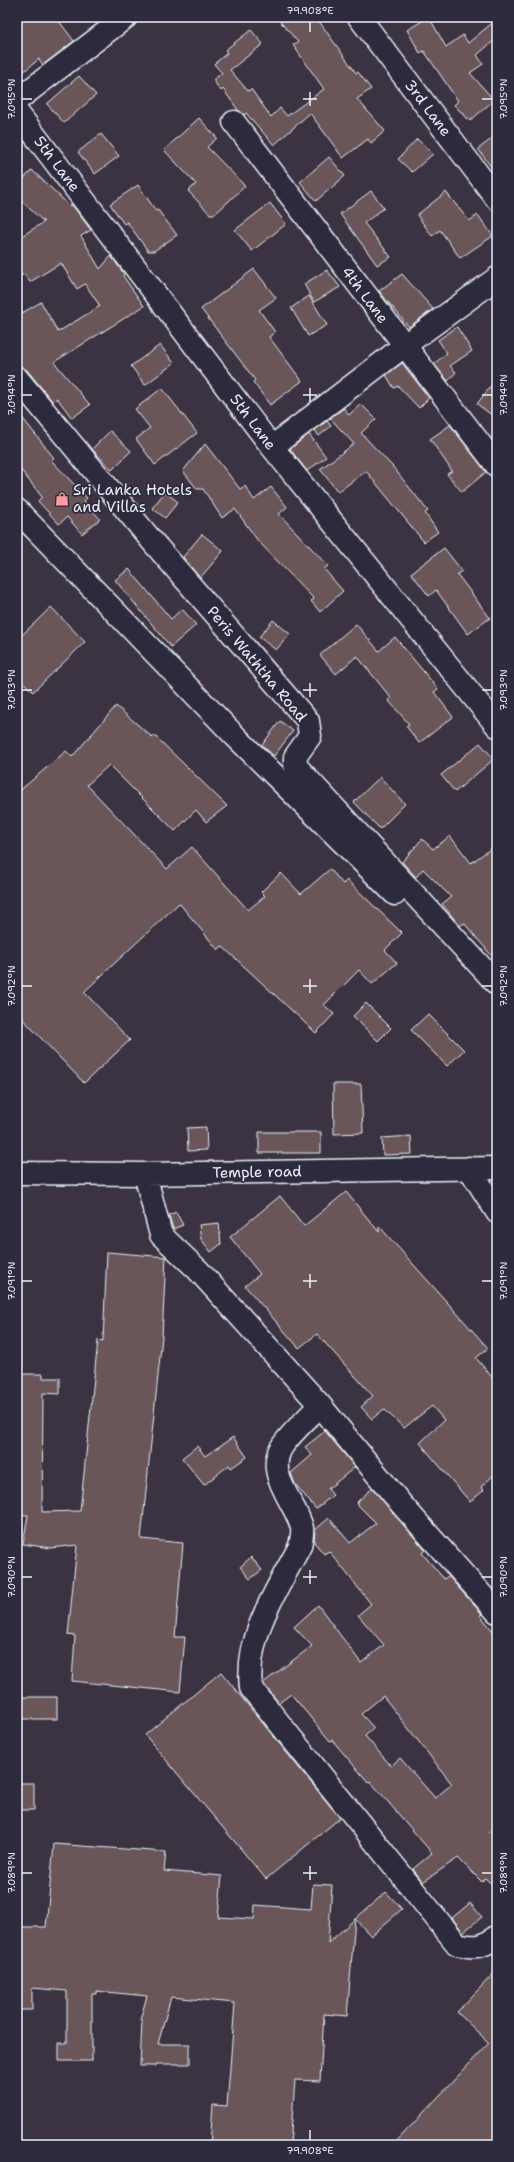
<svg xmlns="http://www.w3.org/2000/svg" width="514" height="2162" font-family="'Shantell Sans',sans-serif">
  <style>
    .building { fill: #6a5658; stroke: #e8f1f8; fill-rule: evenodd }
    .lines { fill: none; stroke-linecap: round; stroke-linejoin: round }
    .minor-casing { stroke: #e8f1f8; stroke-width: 25 }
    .minor { stroke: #2f2a3d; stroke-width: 22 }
    .ticks { fill: none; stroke: #e8f1f8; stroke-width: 1.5 }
    .labels { text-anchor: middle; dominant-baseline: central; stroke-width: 3.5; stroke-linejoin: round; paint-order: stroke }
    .street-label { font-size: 15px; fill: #e8f1f8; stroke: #2f2a3d }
    .poi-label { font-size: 15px; fill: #e8f1f8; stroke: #2f2a3d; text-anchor: start }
    .neatline { fill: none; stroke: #e8f1f8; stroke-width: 1.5 }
    .ticks-label { font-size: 10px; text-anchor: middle; fill: #e8f1f8 }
  </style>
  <rect width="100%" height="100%" fill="#3b3342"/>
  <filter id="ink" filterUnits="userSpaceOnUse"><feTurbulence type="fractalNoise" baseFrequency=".025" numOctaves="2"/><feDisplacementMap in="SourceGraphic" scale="8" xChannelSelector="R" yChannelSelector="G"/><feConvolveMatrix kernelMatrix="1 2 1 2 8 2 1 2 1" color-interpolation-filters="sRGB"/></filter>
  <g filter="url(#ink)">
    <!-- building -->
    <path class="building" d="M17,17H56L74,41L43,65L39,59L17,77Z
      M276,17H316L356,73L358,72L371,89L357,99L385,131L371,143L368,139L343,158L310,113L274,145L246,113L244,115L238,110L223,89L221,91L213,80L222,73L214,64L227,53L225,50L251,30L263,44L230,70L248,91L251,89L271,117L280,108L287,116L324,89L293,45L298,42Z
      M429,17L446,47L463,35L468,43L497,19V38L477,55L483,64L470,73L494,100L470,121L454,105L458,101L424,51L420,53L407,30Z
      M79,76L96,95L64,123L47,104Z
      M199,118L217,138L207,147L245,186L215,214H210L188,191L196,184L164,150Z
      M101,134L119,156L95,174L78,152Z
      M497,135V175L478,149Z
      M417,139L433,154L412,172L398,159Z
      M329,157L345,176L316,201L300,182Z
      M32,170L70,206L72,205L91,230L81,236L100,269L111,256L124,274L123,276L144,306L54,362L90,405L72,418L57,398L53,402L27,370L17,366V316L41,302L58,332L100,306L85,284L77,289L61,263L30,282L24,274L17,278V239L44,222L17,197V186Z
      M138,185L156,211L158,210L177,235L154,251H148L127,222L124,224L110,204Z
      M371,191L384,208L364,223L391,257L377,265L340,214Z
      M446,192L469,221L478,215L493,236L460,258L440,230L432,236L417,215Z
      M270,203L286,224L252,251L235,230Z
      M254,269L276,298L259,310L275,332L269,337L302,381L270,405L253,382L255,380L201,309Z
      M327,270L340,287L314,302L304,284Z
      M402,274L433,309L409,327L379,291Z
      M309,296L327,325L308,336L291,308Z
      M457,327L472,351L450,366L456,372L448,381L434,364L447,353L438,340Z
      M160,345L174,363L145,385L131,366Z
      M402,363L429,398L419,408L398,386L394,388L386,375Z
      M497,378V419L477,404Z
      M162,388L197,433L155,465L136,439L150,428L135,409Z
      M361,404L376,419L361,433L393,467L428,511L425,513L438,532L424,542L366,471L338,492L320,469L354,444L330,418L344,408L349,415Z
      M17,411L54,458L51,460L87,498L84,501L100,519L82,534L67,517L59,524L38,501L42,497L17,465Z
      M327,421L331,426L319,436L315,430Z
      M450,425L486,472L462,492L447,474L452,471L430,439Z
      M110,431L131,451L112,470L92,449Z
      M309,434L326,457L307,471L290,449Z
      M205,444L240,489L245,486L254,500L271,487L287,507L279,514L328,566L324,569L343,591L320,612L311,601L314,599L258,541L235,509L222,518L203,489H197L183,471Z
      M165,492L178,502L165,518L152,508Z
      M202,534L223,551L200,578L183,557Z
      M444,548L462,571L457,574L490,618L468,634L436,590L429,596L411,573Z
      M129,569L171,619L182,609L196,625L171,647L115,580Z
      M51,607L85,642L33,692L17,676V640Z
      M273,620L290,634L276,650L259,637Z
      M356,624L379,651L395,637L438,689L434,692L453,717L419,743L406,726L409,724L388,700L391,698L357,656L336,674L320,655Z
      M116,706L152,737L154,735L227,806L206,822L196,810L175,831L109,765L87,785L167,869L192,847L248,910L265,896L261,892L281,873L301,894L330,869L343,884L347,880L402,933L385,950L397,963L372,984L359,970L324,1005L334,1014L316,1033L222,946L218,950L179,903L84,992L130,1040L84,1083L17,1013V793L66,751L72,757Z
      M280,721L293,731L274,756L262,745Z
      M480,743L494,759L455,792L441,775Z
      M380,777L405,804L380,829L354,802Z
      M450,836L471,863L497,844V962L464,923L460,926L442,904L451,897L423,869L416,877L402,862L422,839L433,849Z
      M366,1003L391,1028L378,1041L353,1016Z
      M428,1014L464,1050L447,1066L411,1030Z
      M333,1084H361L363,1133L334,1134Z
      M206,1127L207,1150L188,1151L187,1128Z
      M259,1132H321V1153H259Z
      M411,1136L412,1154L383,1155L382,1138Z
      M346,1192L379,1232V1226L488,1348L476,1358L497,1383V1472L481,1487L484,1490L470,1502L420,1443L444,1420L432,1406L404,1428L384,1409L372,1419L361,1407L373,1396L317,1334L299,1348L245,1286L260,1274L230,1237L280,1196L304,1226Z
      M176,1212L183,1225L173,1229L169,1215Z
      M219,1223L221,1244L211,1252L201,1239L199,1225Z
      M107,1252L166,1257L162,1337L141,1539L183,1543L175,1637H185L180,1692L72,1681L75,1636L68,1635L77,1545L50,1548L23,1544L28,1515H17V1374H43V1378H60V1394L43,1393L42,1512L80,1511L98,1340L103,1341Z
      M325,1431L355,1467L328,1489L333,1495L316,1509L295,1484L291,1473L312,1455L305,1447Z
      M233,1437L247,1457L231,1468L229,1465L204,1485L182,1458L197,1446L205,1456Z
      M372,1488L425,1550L422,1553L444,1579L448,1576L482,1614L480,1615L497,1636V1825L489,1832L497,1840V1889L485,1878L482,1882L458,1858L423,1882L413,1869L432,1853L370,1781L368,1782L332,1740L330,1741L291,1694L279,1703L263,1683L312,1646L294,1627L318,1605L361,1663L384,1645L358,1615L371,1604L329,1551L324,1554L314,1542L315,1530L329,1518L350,1543L376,1523L356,1503ZM383,1696L452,1784L435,1798L400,1758L391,1766L365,1736L374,1728L361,1714Z
      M251,1557L262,1570L250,1579L240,1567Z
      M221,1672L340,1818L266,1879L145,1735Z
      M17,1697H57V1719H17Z
      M20,1783H34V1810H20Z
      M54,1844L166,1852L164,1871L222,1876L218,1917L254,1919L255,1905L311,1909L313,1884L332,1885L328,1943L355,1919L347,2016L324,2014L320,2081L295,2080L290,2145H210L213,2105L227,2106L235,2003L171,1997L158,2044H190V2064H156V2066H140L142,2021L140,2020L147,1996L96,1991V1994H92V2061H59V2043H67V1991L32,1988V2010H17V1927H46Z
      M386,1892L402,1909L371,1936L355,1919Z
      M470,1903L482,1917L463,1932L452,1918Z
      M497,1970V2145H393L489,2043L457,2012Z"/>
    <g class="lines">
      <!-- minor casing -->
      <g class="minor-casing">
        <path id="minor" d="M359,17L497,199
          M17,100L126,17
          M17,112L272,447L497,726
          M234,122L497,466
          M17,378L152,541L308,721L310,736L295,757V765L497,984
          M272,447L404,346L497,278
          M17,510L236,737L395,894
          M469,1168L497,1212
          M17,1173L145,1174L497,1168
          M145,1174L161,1235L198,1270L320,1405L402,1505L497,1612
          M320,1405C308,1418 293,1431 283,1445C263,1473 296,1502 302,1528C303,1534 301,1540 300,1546C277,1590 245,1636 251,1688L457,1944C475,1948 483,1948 497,1936"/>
      </g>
      <!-- minor -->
      <use href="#minor" class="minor"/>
    </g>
  </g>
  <!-- ticks -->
  <path class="ticks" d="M310,22V32M310,92V106M22,99H32M303,99H317M482,99H492M310,388V402M22,395H32M303,395H317M482,395H492M310,683V697M22,690H32M303,690H317M482,690H492M310,979V993M22,986H32M303,986H317M482,986H492M310,1274V1288M22,1281H32M303,1281H317M482,1281H492M310,1570V1584M22,1577H32M303,1577H317M482,1577H492M310,1866V1880M22,1873H32M303,1873H317M482,1873H492M310,2130V2140"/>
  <!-- icons -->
  <defs>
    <g id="shop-bare" transform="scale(1.08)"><path d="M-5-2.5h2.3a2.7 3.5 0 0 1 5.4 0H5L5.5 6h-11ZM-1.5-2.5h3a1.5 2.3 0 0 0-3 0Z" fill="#ff9aa2" stroke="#2f2a3d" stroke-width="2.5" paint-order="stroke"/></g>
  </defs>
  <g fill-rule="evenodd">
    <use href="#shop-bare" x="62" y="499"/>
  </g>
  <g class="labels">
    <!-- street labels -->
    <g class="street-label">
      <text transform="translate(428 108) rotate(53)">3rd Lane</text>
      <text transform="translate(57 164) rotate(53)">5th Lane</text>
      <text transform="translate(365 295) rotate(53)">4th Lane</text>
      <text transform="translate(253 422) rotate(53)">5th Lane</text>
      <text transform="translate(257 664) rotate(50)">Peris Waththa Road</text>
      <text transform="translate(257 1172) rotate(-1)">Temple road</text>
    </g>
    <!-- poi labels -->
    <g class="poi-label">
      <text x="73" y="490">Sri Lanka Hotels<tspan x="73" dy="17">and Villas</tspan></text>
    </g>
  </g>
  <!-- margin -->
  <rect width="514" height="2162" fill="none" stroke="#2f2a3d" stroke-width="44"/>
  <rect x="22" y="22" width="470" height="2118" class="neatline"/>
  <g class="ticks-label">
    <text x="310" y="14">79.908°E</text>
    <text transform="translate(11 99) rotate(-90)" y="4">7.095°N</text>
    <text transform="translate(503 99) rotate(-90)" y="4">7.095°N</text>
    <text transform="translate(11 395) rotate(-90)" y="4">7.094°N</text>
    <text transform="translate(503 395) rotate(-90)" y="4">7.094°N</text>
    <text transform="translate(11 690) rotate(-90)" y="4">7.093°N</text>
    <text transform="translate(503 690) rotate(-90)" y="4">7.093°N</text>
    <text transform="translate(11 986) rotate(-90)" y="4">7.092°N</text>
    <text transform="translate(503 986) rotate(-90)" y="4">7.092°N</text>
    <text transform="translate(11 1281) rotate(-90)" y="4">7.091°N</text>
    <text transform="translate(503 1281) rotate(-90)" y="4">7.091°N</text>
    <text transform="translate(11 1577) rotate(-90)" y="4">7.090°N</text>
    <text transform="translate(503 1577) rotate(-90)" y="4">7.090°N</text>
    <text transform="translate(11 1873) rotate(-90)" y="4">7.089°N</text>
    <text transform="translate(503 1873) rotate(-90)" y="4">7.089°N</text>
    <text x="310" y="2154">79.908°E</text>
  </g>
</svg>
